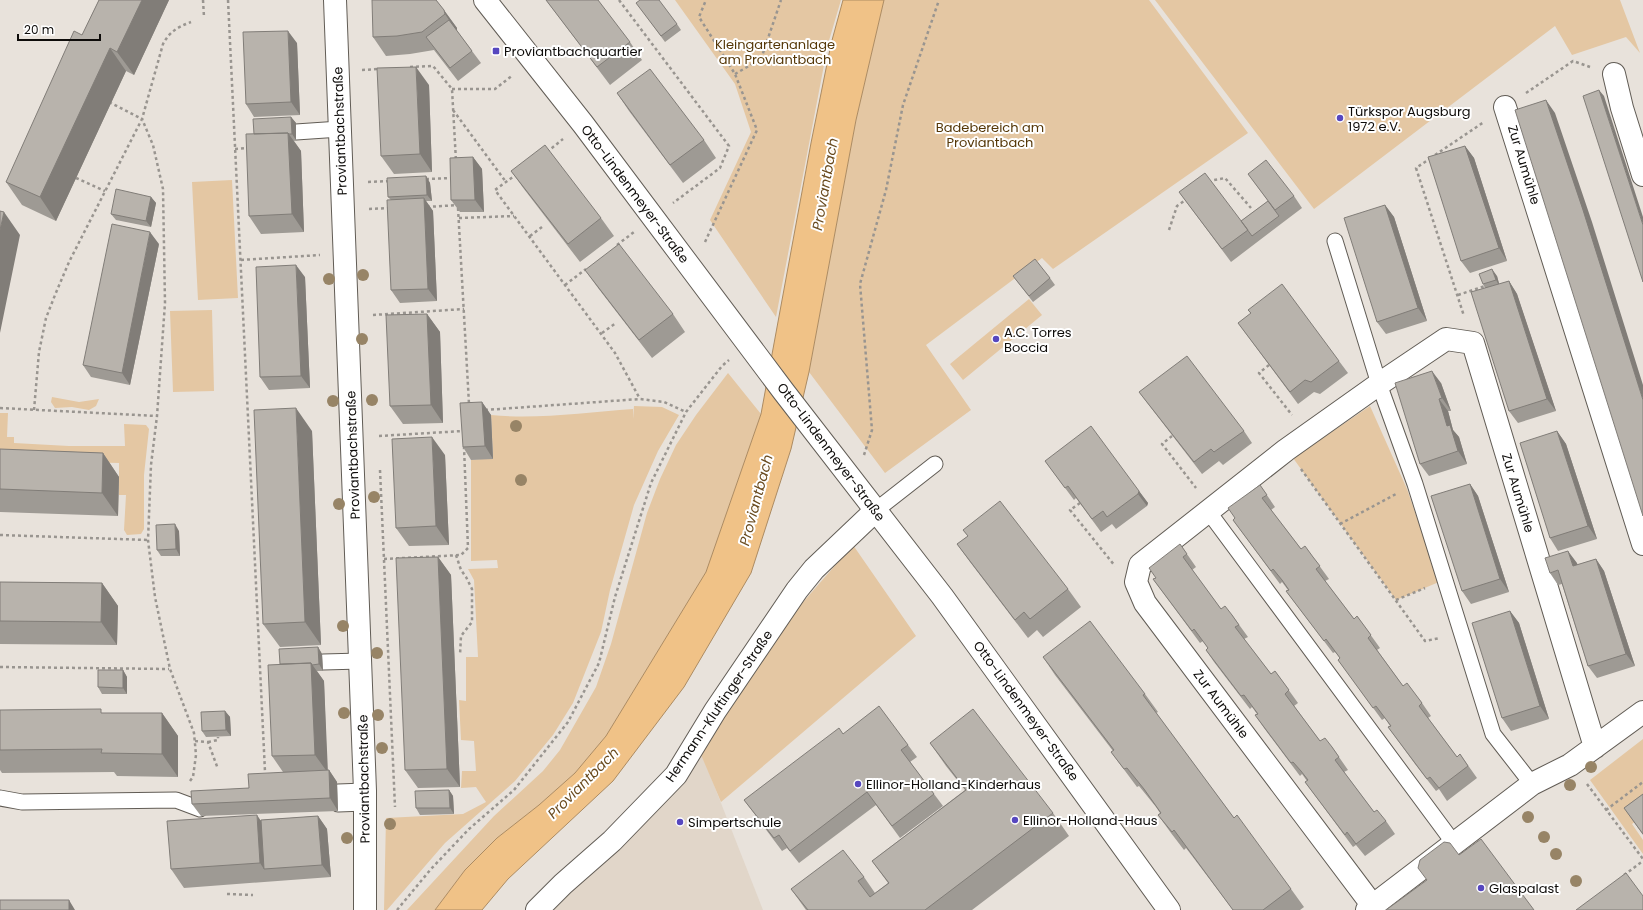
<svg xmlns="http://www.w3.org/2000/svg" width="1643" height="910" font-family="Poppins,sans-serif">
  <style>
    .built { fill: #e1d6c9 }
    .green { fill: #e4c7a3 }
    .water { fill: #f0c287; stroke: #ac8b62 }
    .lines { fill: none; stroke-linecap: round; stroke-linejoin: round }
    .service-casing { stroke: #615c55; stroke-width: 17 }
    .minor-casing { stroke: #615c55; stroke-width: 24 }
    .path { stroke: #999590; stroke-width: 2.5; stroke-dasharray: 3 3; stroke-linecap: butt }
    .service { stroke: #fff; stroke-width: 15 }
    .minor { stroke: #fff; stroke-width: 22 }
    .tree { fill: #978466 }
    .wall { fill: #9e9a94 }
    .shaded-wall { fill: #817d78 }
    .building { fill: #b8b3ac; stroke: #817d78 }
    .poi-dot { fill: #5647bf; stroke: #fff; stroke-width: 1.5 }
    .labels { text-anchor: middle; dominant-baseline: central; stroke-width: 4; stroke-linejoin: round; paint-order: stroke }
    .park-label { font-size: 13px; fill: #553707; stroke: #fff }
    .poi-label { font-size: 13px; fill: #0e0c0a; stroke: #fff; text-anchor: start }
    .street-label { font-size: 13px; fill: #0e0c0a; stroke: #fff }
    .water-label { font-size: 14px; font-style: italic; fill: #6a4b1f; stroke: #fff }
  </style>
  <rect width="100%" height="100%" fill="#e8e2db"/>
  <!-- built -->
  <path class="built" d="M697,742L763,910H537Z"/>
  <!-- green -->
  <path class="green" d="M675,0H841L828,44L776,317L710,220L751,132L735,84Z
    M884,0H1149L1248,133L1053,269L1042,258L926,345L971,410L885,473L809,372L856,120Z
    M1155,0H1620L1640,53L1626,37L1572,55L1555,26L1314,209Z
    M232,180L238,298L198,300L192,182Z
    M1029,299L1042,315L963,380L950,364Z
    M212,310L214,391L173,392L170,311Z
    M728,373L761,414L706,572L606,736L575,773L539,805L497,838L465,870L435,910H407L494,816L543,771L560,750L596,687L611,644L647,513L660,479L676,445L696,415Z
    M52,397L79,402L99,399L96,406L89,410L72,407L55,408L51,402Z
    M634,406L662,407L679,415L658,451L634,505L610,590L601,632L573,703L553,735L515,781L445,843L387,910H384L386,818L463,814L486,802L476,787L461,788L462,771H476L474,741L461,740L459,700L466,701V657H478L474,580L468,569L498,568L497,560L471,561V460L493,458L491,415C537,420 586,412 633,409V419Z
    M1370,406L1407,489L1439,582L1396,600L1293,458Z
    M0,413H8L7,437H14V443L69,446H125L124,424L146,425L149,429L144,475V529L141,534L127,535L124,530L126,495H119V463L2,460L0,494Z
    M853,545L916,636L721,802L699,750L790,617Z
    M1643,739V816L1632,824L1643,840V854L1590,780Z"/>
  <!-- water -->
  <path class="water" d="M843,0H884L856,120L809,372L791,449L751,573L684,687L613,781L508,879L482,910H435L465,870L497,838L539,805L575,773L606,736L706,572L761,414L811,143L831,44Z"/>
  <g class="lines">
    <!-- service casing -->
    <g class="service-casing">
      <path id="service" d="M296,132L340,129
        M1335,241L1379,384L1415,484L1493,734L1532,784
        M875,511L935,464
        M1208,511L1453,842
        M323,662L361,661
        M338,792L365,791
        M0,798L22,802L176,800L200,809
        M338,804L365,803"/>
    </g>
    <!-- minor casing -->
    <g class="minor-casing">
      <path id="minor" d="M335,0L365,791V910
        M485,0L583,124L784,392L942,596L1169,910
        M1614,74L1622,108L1643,175
        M1505,107L1643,544
        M1373,906L1145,603L1136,582L1140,565L1286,450L1379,384L1446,339L1473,343L1595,747
        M537,910L563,884L612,841L676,775L715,711L797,590L814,569L875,511
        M1367,910L1532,784L1570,765L1643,712"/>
    </g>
    <!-- path -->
    <path class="path" d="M203,0L204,17
      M228,0L265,772
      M619,0L729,146L720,168L673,203
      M410,67L433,66L452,89L456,161
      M362,70L379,69
      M735,74L761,59L781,0
      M452,89H495L513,75
      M1526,93L1573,61L1590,67
      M453,110L506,182
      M235,149L249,148
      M547,152L563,139
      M1435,155L1484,122
      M1431,158L1416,168L1464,316
      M517,174L495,190L615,353L640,399
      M76,178L105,191
      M426,179L453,178
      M368,182L391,181
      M1209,183L1214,180L1225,178L1251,208
      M427,207L458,205
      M458,208L469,404
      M369,209L390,208
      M459,218L514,216
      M1169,230L1177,206L1187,199
      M530,236L542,227
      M705,242L757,130L735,74L699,17L706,0
      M617,245L634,232
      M241,260L320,255
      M565,285L586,269
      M1458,295L1485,286
      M373,315L464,309
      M602,333L616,323
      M1269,365L1259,373L1292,415
      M0,408L157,416
      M34,410L39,352L46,318L55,295L69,262L142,119L111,103
      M485,410L640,399L664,402L686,412
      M379,436L463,431
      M1172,436L1162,444L1196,488
      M864,455L872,430L860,284L886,190L903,105L939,0
      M1301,469L1425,641L1440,638
      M380,470L395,807
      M1080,503L1070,510L1115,566
      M1340,524L1396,494
      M0,535L148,540
      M456,555L461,570L466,577L472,589V622L461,636L460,655
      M384,559L461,555L468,548L464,447
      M1396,600L1425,588
      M0,667L169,669
      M195,741L208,742L218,769
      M208,742L218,740V737
      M190,781L193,777L196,755L194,733L170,669L155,597L148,540L151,465L157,416L165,303L163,189L153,145L142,119L163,44C170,31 178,27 191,22
      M1587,784L1643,859
      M1606,810L1643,782
      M1624,875L1643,861
      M227,894L253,895
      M397,910L431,869L469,829L514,790L568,722L599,663L615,597L651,483L686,412L722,366L729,360"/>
    <!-- service -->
    <use href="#service" class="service"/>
    <!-- minor -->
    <use href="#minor" class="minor"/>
  </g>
  <!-- trees -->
  <g class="tree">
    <circle cx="363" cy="275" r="6"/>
    <circle cx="329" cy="279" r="6"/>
    <circle cx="362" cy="339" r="6"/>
    <circle cx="372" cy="400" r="6"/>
    <circle cx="333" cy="401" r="6"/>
    <circle cx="516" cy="426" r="6"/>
    <circle cx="521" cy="480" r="6"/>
    <circle cx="374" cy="497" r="6"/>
    <circle cx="339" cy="504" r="6"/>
    <circle cx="343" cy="626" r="6"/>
    <circle cx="377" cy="653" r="6"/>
    <circle cx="344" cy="713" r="6"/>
    <circle cx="378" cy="715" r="6"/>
    <circle cx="382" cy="748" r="6"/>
    <circle cx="1591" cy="767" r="6"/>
    <circle cx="1570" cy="785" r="6"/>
    <circle cx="1528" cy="817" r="6"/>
    <circle cx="390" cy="824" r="6"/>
    <circle cx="1544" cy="837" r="6"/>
    <circle cx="347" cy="838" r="6"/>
    <circle cx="1556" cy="854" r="6"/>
    <circle cx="1576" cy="881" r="6"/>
  </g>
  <!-- wall -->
  <path class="wall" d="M99,0H169L134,75L126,71L56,221L22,205L6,182L82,35Z
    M436,0L457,28V31L481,63L458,81L434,50L410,54L386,56L373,37Z
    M546,0L630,42L642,60L610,85Z
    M641,9L677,24L681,30L665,42Z
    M297,43L300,115L254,117L246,104Z
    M429,85L432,172L394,174L381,156Z
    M617,93L704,140L716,158L683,183L629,111Z
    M291,117L296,123V140L294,141L301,151L304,232L261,234L249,216L254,134Z
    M1465,146L1474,158L1507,261L1470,273L1461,261Z
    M473,157L482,169L484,212H460L451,200Z
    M511,171L601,218L614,236L580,262L524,189Z
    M1248,174L1294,196L1302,208L1231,262L1179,192L1241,221L1268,201Z
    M426,176L430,183L432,201H426L433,211L437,301L400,303L391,290V200L388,197Z
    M151,197L156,203L151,227L116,220L111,214Z
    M1385,205L1394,217L1427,321L1386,334L1377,322Z
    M159,244L130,385L91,377L83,365Z
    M585,270L673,314L685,332L652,358L598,288Z
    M1013,276L1050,278L1055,285L1033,302Z
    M1497,276L1499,284L1509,281L1517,294L1556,411L1518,423L1509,411L1485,288L1483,284Z
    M305,277L310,388L269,390L260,377Z
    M1248,310L1339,361L1348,373L1320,394L1314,392L1298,404L1238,323L1251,314Z
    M427,314L440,332L443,423L403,424L390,406Z
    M1441,383L1451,411H1448L1453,430L1459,437L1467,464L1429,476L1420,464Z
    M1139,392L1244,431L1252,443L1223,465L1219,461L1202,474L1148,404Z
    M482,402L491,415L493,459L471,460L463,447Z
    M312,431L321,645L280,647L263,624Z
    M1557,431L1566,444L1597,539L1558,551L1550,538Z
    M0,449L103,453L119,477L118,516L0,512Z
    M445,455L449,545L409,546L396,528Z
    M1045,461L1139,491L1148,503L1147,506L1116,529L1112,524L1101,532L1076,498L1074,500Z
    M1470,484L1478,496L1509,592L1471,604L1462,591Z
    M1260,485L1275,507L1271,510L1301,549L1313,557L1329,579L1325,581L1354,619L1357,616L1380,648L1377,650L1403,686L1422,703L1431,716L1428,718L1457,757L1460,754L1477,778L1447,801L1439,789L1436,791L1415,764L1388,727L1390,726L1385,718L1382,720L1338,660L1340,658L1335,652L1333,653L1286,591L1288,590L1282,582L1280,584L1233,520L1235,518Z
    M963,530L1068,589L1081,607L1043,637L1037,630L1028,638L970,562L957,544L968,536Z
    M179,531L180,556H161L157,550Z
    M1180,544L1196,567L1192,570L1221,609L1232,615L1248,637L1244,639L1271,674L1275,671L1298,703L1294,706L1320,741L1332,747L1348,770L1344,772L1374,812L1386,821L1395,834L1365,856L1356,845L1353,847L1305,782L1307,781L1302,774L1300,776L1264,728L1255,715L1257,714L1252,707L1250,709L1214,662L1206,650L1208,648L1203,641L1200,643L1153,579L1156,578Z
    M438,557L451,575L460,787L418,788L405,770Z
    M1596,559L1604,571L1635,666L1597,678L1588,666L1562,584L1558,585L1550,573L1577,563V565Z
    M0,582L102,583L118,606L117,645L0,644Z
    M1510,611L1519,623L1549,719L1511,731L1502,718Z
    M318,647L322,654L323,671H317L324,681L327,770H329L337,782L338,811L201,816L192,804L249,788L283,772L272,756L280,664Z
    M1043,657L1145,694L1158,712L1156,713L1234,818L1291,889L1304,907L1300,910H1233L1186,848L1184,850L1171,833L1158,815L1160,813L1156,807L1139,786L1137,787L1111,752L1113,751L1055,675Z
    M123,670L127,677V694H102L98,687Z
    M0,710L104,713H162L178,736V777L117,776L114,772L2,773L0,770Z
    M225,711L230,717L231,736L206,737L202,731Z
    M843,734L908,745L917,757L910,762L943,806L900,838L876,805L799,863L787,848L782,851L744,800Z
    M930,743L1053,813L1069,836L972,910H806L791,889L864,877L875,893L888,883L872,861L965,790L946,766Z
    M449,790L453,796L454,814L420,815L416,808Z
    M1643,794V835L1624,808Z
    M318,816L327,829L331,877L184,888L171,869L261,820Z"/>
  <!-- shaded-wall -->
  <path class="shaded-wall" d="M142,0H169L134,75L117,52Z
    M444,10L457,28V32L445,14Z
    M288,31L297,43L300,115L291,102Z
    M110,48L126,71L56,221L40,197Z
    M416,67L429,85L432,172L420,154Z
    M1599,90L1604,96L1643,217V225Z
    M1546,100L1555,113L1592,222L1643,385V400Z
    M291,117L296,123V140L292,134Z
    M288,133L301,151L304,232L292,214Z
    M1465,146L1474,158L1507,261L1499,248Z
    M473,157L482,169L484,212L475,200Z
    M426,176L430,183L432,201L427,195Z
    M151,197L156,203L151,227L146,221Z
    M424,198L433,211L437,301L428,289Z
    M1385,205L1394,217L1427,321L1418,308Z
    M4,212L20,235L0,333V230Z
    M150,232L159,244L130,385L122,373Z
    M296,265L305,277L310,388L301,376Z
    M1492,269L1497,276L1500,287L1496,280Z
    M1509,281L1517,294L1556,411L1547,399Z
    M427,314L440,332L443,423L431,405Z
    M1432,371L1441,383L1451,411L1442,398Z
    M1439,399L1448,411L1453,430L1459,437L1467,464L1458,451L1447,426Z
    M482,402L491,415L493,459L485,446Z
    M296,408L312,431L321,645L305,622Z
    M1557,431L1566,444L1597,539L1588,526Z
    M432,437L445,455L449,545L436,526Z
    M103,453L119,477L118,516L102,493Z
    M1470,484L1478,496L1509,592L1500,579Z
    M1139,491L1148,503L1147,506L1138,494Z
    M175,524L179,531L180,556L176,549Z
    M1568,551L1577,563L1581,578L1573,566Z
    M438,557L451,575L460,787L447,769Z
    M1596,559L1604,571L1635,666L1626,654Z
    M102,583L118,606L117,645L101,622Z
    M1510,611L1519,623L1549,719L1540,706Z
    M318,647L322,654L323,671L319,664Z
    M311,663L324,681L328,773L315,755Z
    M123,670L127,677V694L123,688Z
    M225,711L230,717L231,736L226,730Z
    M162,713L178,736V777L162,754Z
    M329,770L337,782L338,811L330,798Z
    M449,790L453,796L454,814L450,808Z
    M257,815L269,833L264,869L260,863Z
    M318,816L327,829L331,877L322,865Z
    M69,900L75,910H69Z"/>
  <!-- building -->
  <path class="building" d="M99,0H142L117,52L110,48L40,197L6,182L74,31L82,35Z
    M372,0H436L444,10L445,14L422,32L397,36L373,37Z
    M546,0H598L630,42L597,67Z
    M640,0H659L677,24L661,36L636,3Z
    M449,20L472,51L450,68L426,37Z
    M288,31L291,102L246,104L243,32Z
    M416,67L420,154L381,156L377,68Z
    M650,69L704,140L670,165L617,93Z
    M1599,90L1643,225V282L1583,96Z
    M1546,100L1583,210L1643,400V516L1515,110Z
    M291,117L292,134H289L288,133L254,134L253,119Z
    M288,133L292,214L249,216L246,134Z
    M545,145L601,218L568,244L511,171Z
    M1465,146L1499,248L1461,261L1428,157Z
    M473,157L475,200H451L450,158Z
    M1266,160L1294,196L1275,210L1248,174Z
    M1205,173L1248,230L1222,249L1179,192Z
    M426,176L427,195L388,197L387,178Z
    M116,189L151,197L146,221L111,214Z
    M424,198L428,289L391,290L387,200Z
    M1268,201L1279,216L1252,236L1241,221Z
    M1385,205L1418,308L1377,322L1344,218Z
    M0,211L4,212L0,230Z
    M112,224L150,232L122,373L83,365Z
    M619,244L673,314L639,340L585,270Z
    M1035,259L1050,278L1029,296L1013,276Z
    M296,265L301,376L260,377L256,267Z
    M1492,269L1496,280L1483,284L1479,274Z
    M1509,281L1547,399L1509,411L1471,292Z
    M1282,284L1339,361L1311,382L1305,380L1290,392L1238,323L1251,313L1248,310Z
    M427,314L431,405L390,406L386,315Z
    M1187,356L1244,431L1214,452L1211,449L1194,462L1139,392Z
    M1432,371L1442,398L1439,399L1447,426L1450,425L1458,451L1420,464L1395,383Z
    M482,402L485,446L463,447L460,403Z
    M296,408L305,622L263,624L254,410Z
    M1091,426L1139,491L1138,494L1107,517L1103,511L1092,519L1068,486L1065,488L1045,461Z
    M1557,431L1588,526L1550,538L1520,443Z
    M432,437L436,526L396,528L392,439Z
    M0,449L103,453L102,493L0,489Z
    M1470,484L1500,579L1462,591L1431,496Z
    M1260,485L1267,495L1262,498L1301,549L1305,546L1313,557L1320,566L1316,569L1354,619L1357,616L1371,635L1368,638L1403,686L1407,683L1422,703L1419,706L1457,757L1460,754L1468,766L1439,788L1430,777L1427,779L1388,727L1391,726L1376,706L1373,708L1338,660L1340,658L1326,639L1324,641L1286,591L1289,590L1282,580L1273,569L1271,571L1233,520L1235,518L1228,508Z
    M1000,501L1068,589L1030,619L1024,612L1015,620L957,544L968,536L963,530Z
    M175,524L176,549L157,550L156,525Z
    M1180,544L1187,554L1183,557L1221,609L1225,606L1232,615L1239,625L1235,627L1271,674L1275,671L1289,690L1285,694L1320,741L1325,738L1332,747L1339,757L1335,760L1374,812L1377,810L1386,821L1356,844L1347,832L1345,835L1305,782L1308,780L1301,771L1293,762L1291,763L1255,715L1258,714L1244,695L1241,696L1206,650L1208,648L1194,629L1192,631L1153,579L1156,578L1149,568Z
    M1568,551L1573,566L1596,559L1626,654L1588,666L1558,570L1550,573L1545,558Z
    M438,557L447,769L405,770L396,558Z
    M0,582L102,583L101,622L0,621Z
    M1510,611L1540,706L1502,718L1472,623Z
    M1090,621L1145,694L1143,695L1234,818L1237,815L1291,889L1263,910H1233L1174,830L1172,832L1158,815L1161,813L1144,789L1127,768L1124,769L1111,752L1114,750L1043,657Z
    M318,647L319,664L312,665L311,663L280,664L279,649Z
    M311,663L315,755L272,756L268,665Z
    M98,670H123V688L98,687Z
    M879,706L908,745L901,750L934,794L892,826L867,792L790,851L779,835L774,838L744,800L839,728L843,734Z
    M101,709V713H162V754L101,753L102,749L0,750V710Z
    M973,709L1053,813L925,910H808L791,889L843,850L864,877L858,881L870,897L889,883L872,861L966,790L930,743Z
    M225,711L226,730L202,731L201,712Z
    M329,770L330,798L192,804L191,791L249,788L248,774Z
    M449,790L450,808H416L415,791Z
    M1643,794V834L1624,808Z
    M257,815L260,863L171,869L167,821Z
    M318,816L322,865L264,869L261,820Z
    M1481,839L1534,910H1386L1427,880L1418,868L1420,860L1444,842L1450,843L1459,855Z
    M1626,873L1643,896V910H1576Z
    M0,900H69V910H0Z"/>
  <!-- markers -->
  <g class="poi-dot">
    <rect x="492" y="47" width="8" height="8" rx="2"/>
    <circle cx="1340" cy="118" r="4"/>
    <circle cx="996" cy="339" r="4"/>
    <circle cx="858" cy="784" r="4"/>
    <circle cx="1015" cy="820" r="4"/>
    <circle cx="680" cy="822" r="4"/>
    <circle cx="1481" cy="888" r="4"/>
  </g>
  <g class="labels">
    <!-- park labels -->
    <g class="park-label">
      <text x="775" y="44">Kleingartenanlage<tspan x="775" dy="15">am Proviantbach</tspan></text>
      <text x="990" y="127">Badebereich am<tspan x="990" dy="15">Proviantbach</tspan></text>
    </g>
    <!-- poi labels -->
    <g class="poi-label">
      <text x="504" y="51">Proviantbachquartier</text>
      <text x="1348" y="111">Türkspor Augsburg<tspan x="1348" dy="15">1972 e.V.</tspan></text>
      <text x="1004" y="332">A.C. Torres<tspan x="1004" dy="15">Boccia</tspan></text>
      <text x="866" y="784">Ellinor-Holland-Kinderhaus</text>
      <text x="1023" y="820">Ellinor-Holland-Haus</text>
      <text x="688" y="822">Simpertschule</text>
      <text x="1489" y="888">Glaspalast</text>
    </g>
    <!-- street labels -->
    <g class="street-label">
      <text transform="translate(340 131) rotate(-92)">Proviantbachstraße</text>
      <text transform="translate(1524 165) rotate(73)">Zur Aumühle</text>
      <text transform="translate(635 194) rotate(53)">Otto-Lindenmeyer-Straße</text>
      <text transform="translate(831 452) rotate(53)">Otto-Lindenmeyer-Straße</text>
      <text transform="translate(353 455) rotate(-92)">Proviantbachstraße</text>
      <text transform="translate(1518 493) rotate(73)">Zur Aumühle</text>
      <text transform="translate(1221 704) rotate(53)">Zur Aumühle</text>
      <text transform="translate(719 706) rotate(-56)">Hermann-Kluftinger-Straße</text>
      <text transform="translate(1026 711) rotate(54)">Otto-Lindenmeyer-Straße</text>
      <text transform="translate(364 779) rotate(-91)">Proviantbachstraße</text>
    </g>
    <!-- water labels -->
    <g class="water-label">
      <text transform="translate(825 184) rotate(-80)">Proviantbach</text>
      <text transform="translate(756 500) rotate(-75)">Proviantbach</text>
      <text transform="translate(583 783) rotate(-45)">Proviantbach</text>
    </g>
  </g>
  <!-- scale -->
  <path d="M18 34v6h82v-6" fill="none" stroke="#0e0c0a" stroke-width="2"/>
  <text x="24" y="34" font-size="12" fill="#0e0c0a" stroke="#ffffff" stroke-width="3" paint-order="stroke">20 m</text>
</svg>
